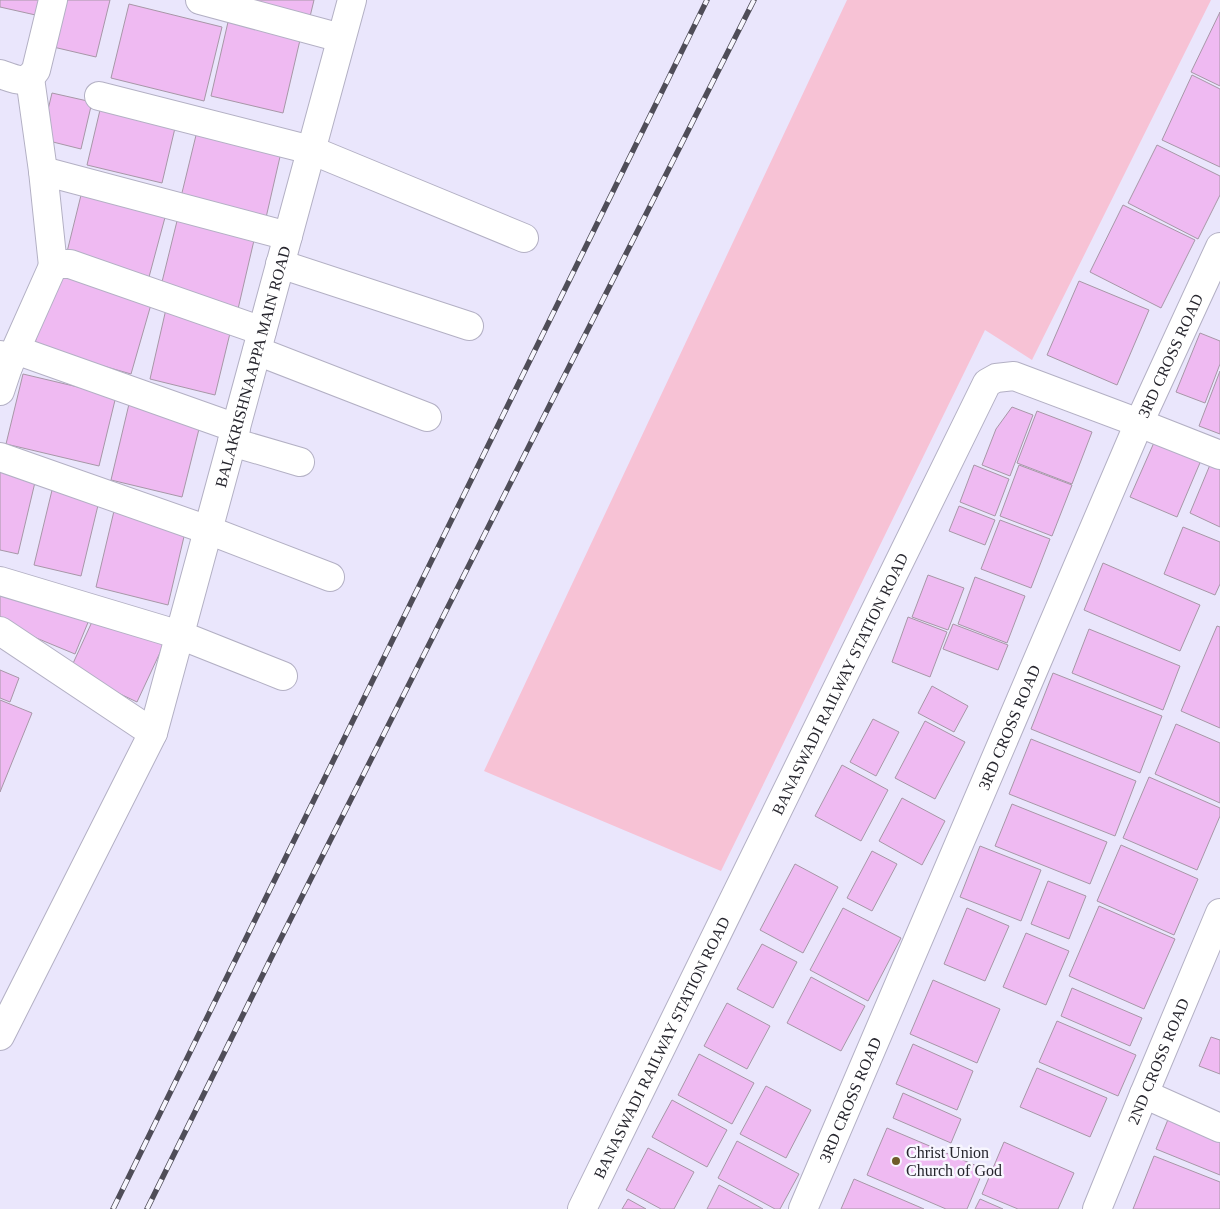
<svg xmlns="http://www.w3.org/2000/svg" width="1220" height="1209" font-family="'Times New Roman',serif">
  <style>
    .green { fill: #f7c2d5 }
    .building { fill: #efbaf2; stroke: #a797a7 }
    .lines { fill: none; stroke-linecap: round; stroke-linejoin: round }
    .street-casing { stroke: #b3b0c4; stroke-width: 30 }
    .secondary-casing { stroke: #b3b0c4; stroke-width: 30 }
    .street { stroke: #fff; stroke-width: 28 }
    .secondary { stroke: #fff; stroke-width: 28 }
    .rail-casing { stroke: #4f4d58; stroke-width: 5.5 }
    .rail { stroke: #f7f6fe; stroke-width: 4; stroke-dasharray: 11; stroke-linecap: butt }
    .poi-dot { fill: #6e5b29; stroke: #f7f6fe; stroke-width: 2 }
    .labels { text-anchor: middle; dominant-baseline: central; stroke-width: 5; stroke-linejoin: round; paint-order: stroke }
    .street-label { font-size: 16px; fill: #26252d; stroke: #f7f6fe }
    .poi-label { font-size: 16px; fill: #26252d; stroke: #f7f6fe; text-anchor: start }
  </style>
  <rect width="100%" height="100%" fill="#eae6fc"/>
  <!-- green -->
  <path class="green" d="M847,0H1211L1032,360L985,330L721,871L484,771Z"/>
  <!-- building -->
  <path class="building" d="M0,0H43L40,16L0,7Z
    M60,0H110L96,57L49,46Z
    M237,0H314L308,25Z
    M129,4L222,27L204,101L111,78Z
    M1220,12V86L1191,72Z
    M228,22L300,40L283,113L211,96Z
    M1192,75L1220,89V167L1162,140Z
    M52,93L92,102L81,149L41,139Z
    M100,110L175,128L162,183L87,165Z
    M198,127L282,148L265,222L180,201Z
    M1157,145L1220,176V195L1198,239L1128,203Z
    M83,187L167,210L149,277L66,256Z
    M1123,205L1195,240L1161,308L1090,272Z
    M178,217L255,236L238,309L160,290Z
    M56,272L152,301L131,374L34,346Z
    M1079,281L1149,310L1117,385L1047,355Z
    M166,309L232,325L215,395L150,379Z
    M1200,333L1220,341V364L1205,403L1176,392Z
    M1220,371V434L1199,426Z
    M23,374L116,396L99,466L6,444Z
    M129,404L201,421L182,497L111,480Z
    M1012,407L1033,415L1010,476L982,465L996,429Z
    M1037,411L1092,432L1072,484L1017,463Z
    M1156,438L1202,458L1177,517L1130,497Z
    M1212,460L1220,463V527L1190,513Z
    M974,465L1009,479L995,516L960,502Z
    M1019,465L1072,485L1052,536L1000,516Z
    M0,469L36,478L18,554L0,550Z
    M53,486L100,497L81,576L34,565Z
    M959,506L995,520L985,545L949,531Z
    M114,511L186,528L168,605L96,587Z
    M1000,520L1050,539L1031,588L981,569Z
    M1183,527L1220,542V584L1215,595L1164,574Z
    M1103,563L1200,605L1180,651L1084,610Z
    M928,575L964,588L948,630L912,617Z
    M975,577L1025,596L1007,643L958,624Z
    M0,584L89,620L75,654L0,623Z
    M96,613L164,644L137,702L70,670Z
    M908,617L947,632L930,677L892,662Z
    M953,624L1008,645L998,670L943,649Z
    M1217,626L1220,627V728L1181,711Z
    M1089,629L1180,666L1163,710L1072,673Z
    M0,670L19,678L10,702L0,698Z
    M1053,673L1162,716L1140,773L1031,729Z
    M932,686L968,706L954,732L918,713Z
    M0,700L32,713L0,792Z
    M873,719L899,732L876,776L850,762Z
    M925,721L965,742L935,799L895,778Z
    M1176,724L1220,743V803L1155,774Z
    M1031,739L1136,781L1115,836L1009,794Z
    M842,765L888,790L861,841L815,816Z
    M1149,777L1220,808V816L1197,870L1123,838Z
    M902,798L945,821L922,865L879,841Z
    M1012,804L1107,842L1090,884L995,846Z
    M1121,845L1198,879L1174,935L1097,901Z
    M980,846L1041,870L1021,921L960,897Z
    M872,851L897,864L872,911L847,898Z
    M795,864L838,887L803,953L760,930Z
    M1048,881L1086,896L1069,939L1031,924Z
    M1099,906L1175,939L1144,1009L1069,976Z
    M843,908L901,938L868,1001L810,970Z
    M967,908L1009,926L985,981L944,964Z
    M1026,933L1069,951L1046,1005L1003,987Z
    M762,944L797,962L773,1008L737,989Z
    M811,977L865,1006L841,1051L787,1023Z
    M933,980L1000,1009L977,1063L910,1034Z
    M1072,988L1142,1018L1130,1046L1061,1016Z
    M727,1003L770,1026L747,1069L704,1046Z
    M1057,1021L1136,1055L1118,1096L1039,1062Z
    M1211,1037L1220,1040V1074L1199,1066Z
    M913,1044L973,1071L957,1110L896,1084Z
    M699,1054L754,1083L732,1124L678,1095Z
    M1037,1068L1107,1098L1090,1137L1020,1107Z
    M766,1086L811,1110L786,1158L740,1134Z
    M903,1093L961,1119L951,1143L893,1118Z
    M672,1100L727,1130L707,1167L652,1137Z
    M1169,1117L1220,1138V1175L1156,1149Z
    M887,1128L984,1169L967,1209H946L867,1175Z
    M737,1141L799,1174L780,1209H775L718,1178Z
    M1004,1142L1074,1173L1058,1209H1018L982,1194Z
    M648,1148L694,1172L674,1209H661L626,1190Z
    M1154,1156L1220,1182V1209H1133Z
    M854,1179L924,1209H841Z
    M719,1185L763,1209H707Z
    M628,1199L646,1209H622Z
    M980,1199L1003,1209H975Z"/>
  <g class="lines">
    <!-- street casing -->
    <g class="street-casing">
      <g id="street">
        <path d="M200,0L341,38"/>
        <path d="M0,74C15,79 25,86 36,70L53,0"/>
        <path d="M30,78L43,171L53,266"/>
        <path d="M99,96L311,150L524,238"/>
        <path d="M43,171L288,236"/>
        <path d="M280,264L469,326"/>
        <path d="M16,350L236,428"/>
        <path d="M257,351L427,417"/>
        <path d="M0,355L8,367L0,391"/>
        <path d="M8,367L53,266L59,264H70L262,331"/>
        <path d="M232,442L300,462"/>
        <path d="M0,457L208,530L330,577"/>
        <path d="M0,581L180,635L283,676"/>
        <path d="M0,631L153,733"/>
        <path d="M1144,1094L1220,1128"/>
        <path id="s1" d="M582,1209L987,383L996,378L1014,376L1139,423L1220,455"/>
        <path id="s2" d="M803,1209L1139,423L1220,247"/>
        <path id="s3" d="M1097,1209L1144,1094L1220,913"/>
      </g>
    </g>
    <!-- secondary casing -->
    <g class="secondary-casing">
      <g id="secondary">
        <path id="s4" d="M0,1036L153,733L352,0"/>
      </g>
    </g>
    <!-- street -->
    <use href="#street" class="street"/>
    <!-- secondary -->
    <use href="#secondary" class="secondary"/>
    <!-- rail casing -->
    <g class="rail-casing">
      <path id="rail" d="M113,1209L707,0
        M147,1209L276,948L754,0"/>
    </g>
    <!-- rail -->
    <use href="#rail" class="rail"/>
  </g>
  <!-- markers -->
  <circle class="poi-dot" cx="896" cy="1161" r="5"/>
  <g class="labels">
    <!-- street labels -->
    <g class="street-label">
      <text stroke="none"><textPath href="#s2" startOffset="929">3RD CROSS ROAD</textPath></text>
      <text stroke="none"><textPath href="#s4" startOffset="719">BALAKRISHNAAPPA MAIN ROAD</textPath></text>
      <text stroke="none"><textPath href="#s1" startOffset="585">BANASWADI RAILWAY STATION ROAD</textPath></text>
      <text stroke="none"><textPath href="#s2" startOffset="524">3RD CROSS ROAD</textPath></text>
      <text stroke="none"><textPath href="#s1" startOffset="180">BANASWADI RAILWAY STATION ROAD</textPath></text>
      <text stroke="none"><textPath href="#s3" startOffset="160">2ND CROSS ROAD</textPath></text>
      <text stroke="none"><textPath href="#s2" startOffset="119">3RD CROSS ROAD</textPath></text>
    </g>
    <!-- poi labels -->
    <g class="poi-label">
      <text x="906" y="1152">Christ Union<tspan x="906" dy="18">Church of God</tspan></text>
    </g>
  </g>
</svg>
